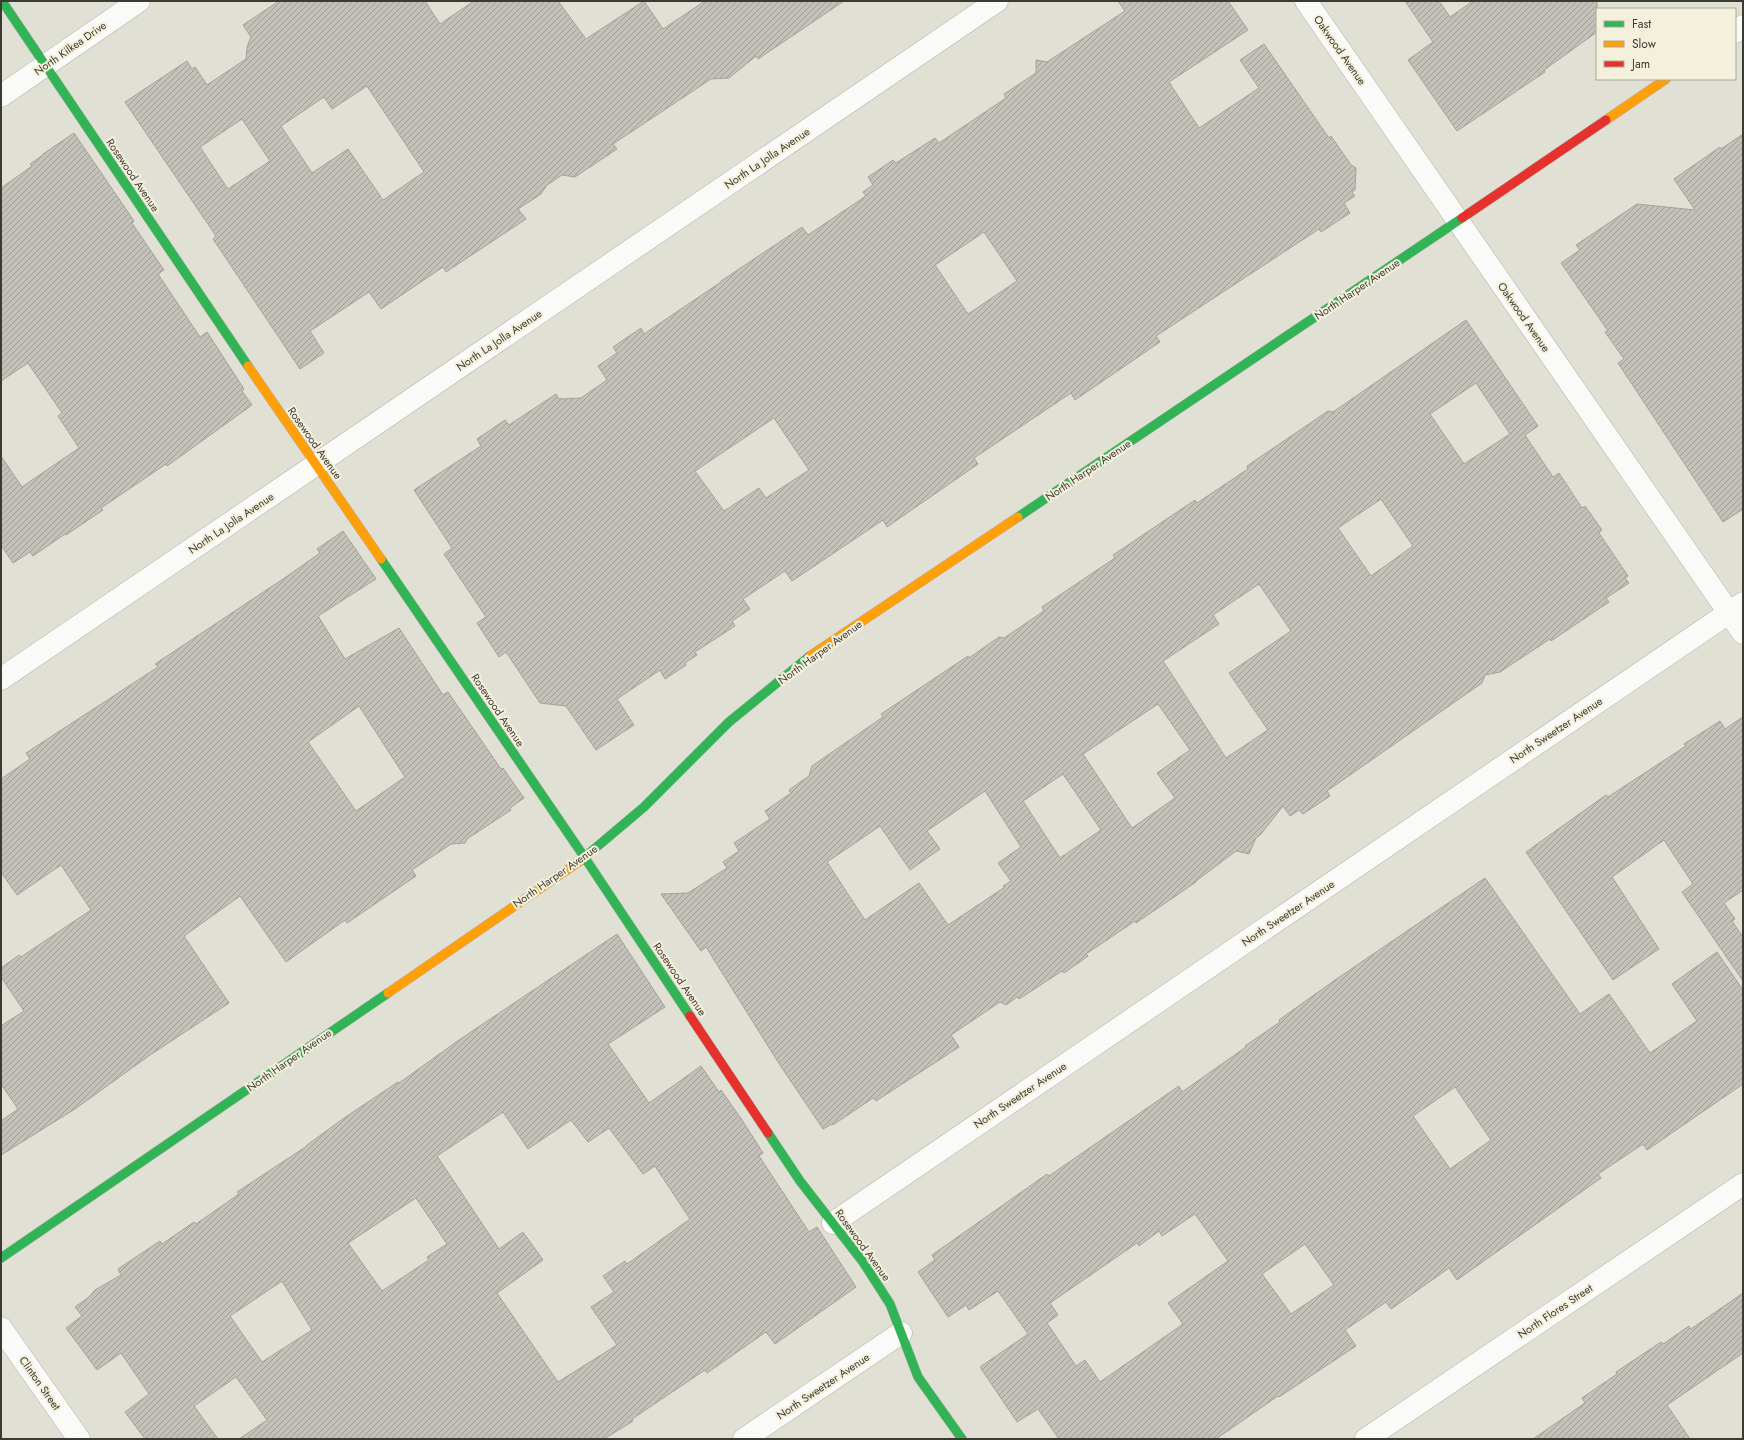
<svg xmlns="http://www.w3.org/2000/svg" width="1744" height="1440" font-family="Jost,sans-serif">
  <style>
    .building { fill: url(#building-hatch); stroke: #a5a29b; fill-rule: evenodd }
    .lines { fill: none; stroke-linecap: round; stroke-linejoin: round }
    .street-casing { stroke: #b4b2aa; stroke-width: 23 }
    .fast-casing { stroke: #b4b2aa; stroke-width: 10 }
    .slow-casing { stroke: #b4b2aa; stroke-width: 10 }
    .jam-casing { stroke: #b4b2aa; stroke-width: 10 }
    .street { stroke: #fafaf9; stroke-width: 22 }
    .fast { stroke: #30b455; stroke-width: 9 }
    .slow { stroke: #ff9f0a; stroke-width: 9 }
    .jam { stroke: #e5322d; stroke-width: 9 }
    .labels { text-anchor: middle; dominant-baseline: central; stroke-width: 4; stroke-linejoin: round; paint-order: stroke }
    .street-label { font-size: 11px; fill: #3c3a32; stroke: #f5f0dc }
  </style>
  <defs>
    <pattern id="building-hatch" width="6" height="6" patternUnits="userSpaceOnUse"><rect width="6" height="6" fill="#c4c1ba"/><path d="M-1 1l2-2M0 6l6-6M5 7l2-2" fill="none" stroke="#a09e98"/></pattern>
  </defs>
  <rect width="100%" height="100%" fill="#e1e0d5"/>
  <!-- building -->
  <path class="building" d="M279,1H425L440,24L474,1H558L586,39L644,1L663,29L705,1H844L758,59L756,56L729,78L711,79L613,144L617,149L575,177L562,175L547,185L541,194L518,209L526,219L446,272L443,267L381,309L369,292L310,331L324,353L300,369L213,239L216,236L125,102L187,61L192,69L195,67L207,85L246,59L247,47L251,37L243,25ZM367,86L424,172L383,200L348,149L312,173L281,126L324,97L332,109ZM242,119L270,161L228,189L200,147Z
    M1118,1H1228L1248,30L1169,82L1199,128L1259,88L1240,60L1264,44L1329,138L1331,136L1351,165L1356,168L1355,190L1352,192L1355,196L1344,203L1350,213L1321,232L1319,229L1156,336L1160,342L1075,400L1071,393L974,458L978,464L887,527L883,520L792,581L785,571L743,599L750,609L732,621L735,626L695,652L697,655L685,663L686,665L665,679L660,670L617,699L634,725L596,750L566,706L540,703L506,652L499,657L477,623L486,617L444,554L452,548L414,490L481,446L477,439L505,420L509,425L556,394L559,399L581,398L607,380L598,366L617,353L613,347L641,328L644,334L721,282V281L802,227L808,235L866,196L863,192L873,185L868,177L893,160L896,163L935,138L939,143L1006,98L1004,94L1036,73V60L1047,62L1125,11ZM984,232L1017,281L968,314L935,265ZM774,418L809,470L766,498L759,488L724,511L695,471Z
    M1405,1H1439L1450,17L1473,1H1597V32L1544,70L1545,72L1457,131L1408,60L1433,42Z
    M74,133L134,221L132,223L164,270L158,274L200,337L207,332L244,389L242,391L252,405L167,466L166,464L101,508L103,510L66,535L65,534L33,556L30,552L13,563L1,545V456L22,487L79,448L58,416L62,413L28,363L1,381V188L32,166L30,164L43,155V154Z
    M1743,134V509L1723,522L1618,363L1624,359L1605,332L1608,331L1561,263L1580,250L1576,245L1637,204L1695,210L1674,179L1720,147L1721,149Z
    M1466,320L1538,426L1525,435L1553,477L1559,473L1582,508L1585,506L1602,530L1599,533L1628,576L1625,578L1629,583L1606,598L1609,602L1551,641L1550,639L1500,672L1485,675L1482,683L1327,791L1330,796L1303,814L1299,810L1290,816L1283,806L1261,834L1256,838L1249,854L1236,851L1196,881V882L1136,923L1135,921L1086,954L1088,956L1064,973L1062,971L1019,999L1017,997L1006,1005L1000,1002L951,1035L959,1047L876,1101L873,1098L833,1125L832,1124L823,1129L778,1062L706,947L701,951L661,894L688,893L727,868L723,862L739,851L734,843L770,819L765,811L791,793L789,790L809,776L812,766L883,717L881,714L968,656L969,658L999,637L1004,638L1044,611L1042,607L1115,558L1113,555L1195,500L1197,503L1248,469L1247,466L1328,411L1333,412ZM1476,383L1510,434L1464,464L1430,414ZM1381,499L1413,546L1371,576L1338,528ZM1259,584L1291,631L1229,673L1268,730L1226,758L1163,661L1219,624L1213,615ZM1158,704L1190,750L1157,773L1175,798L1132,828L1083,754ZM1063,774L1101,830L1060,858L1023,801ZM985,791L1021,847L998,863L1011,881L1003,886L1005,887L948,925L919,883L865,920L827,862L880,826L910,870L940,849L927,831Z
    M343,531L376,579L318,616L345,659L399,628L443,695L448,692L501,769L503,768L524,798L510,808L511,810L467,839L465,843L451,844L412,870L416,876L347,923L345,920L286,962L240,896L184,936L229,1003L150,1055L75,1109L1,1155V1121L18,1109L1,1084V1026L24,1011L1,977V968L19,955L21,957L91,910L61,865L17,895L1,872V779L30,759L26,753L158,667L155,664L286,577L320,553L317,549ZM359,706L405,777L356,811L308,742Z
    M1743,717V890L1724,903L1735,919L1732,921L1743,937V981L1682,892L1693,884L1664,840L1612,877L1659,949L1613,980L1526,852L1606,795L1608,797L1686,746L1684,744L1720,721L1725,729Z
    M1485,878L1580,1014L1609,994L1650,1053L1697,1021L1672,984L1717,952L1743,990V1084L1647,1150L1643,1144L1598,1174L1601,1178L1457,1280L1449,1268L1391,1309L1386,1302L1345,1330L1356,1346L1279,1397L1278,1396L1216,1439H1059L1038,1409L1017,1422L980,1367L1028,1334L998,1291L969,1310L966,1305L948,1317L918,1272L935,1260L932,1255L1047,1174L1049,1176L1179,1086L1182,1092L1246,1047L1245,1046L1280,1022L1279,1020L1335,980ZM1455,1087L1491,1140L1450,1169L1413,1116ZM1195,1214L1228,1261L1168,1303L1183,1324L1100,1382L1085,1360L1076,1366L1047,1323L1058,1315L1050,1303L1137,1243L1139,1246L1159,1231L1162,1236ZM1305,1244L1334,1285L1291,1314L1262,1274Z
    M617,934L665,1007L608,1044L649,1103L701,1066L719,1092L721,1090L742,1120L763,1153L759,1156L809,1232L817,1227L856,1287L775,1344L766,1332L707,1373L705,1370L632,1419L633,1421L604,1439H239L267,1420L236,1377L194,1406L218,1439H145L125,1412L149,1394L121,1353L97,1370L66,1328L82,1316L75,1307L89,1297L95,1290L121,1275L118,1269L160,1241L162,1244L194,1222L196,1224L239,1194L237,1192L307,1146V1145L347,1116L398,1082L399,1083L459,1040ZM503,1112L528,1149L571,1120L588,1142L609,1128L643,1174L655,1166L690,1219L627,1264L625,1261L603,1276L614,1292L591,1307L617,1345L558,1382L497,1293L543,1260L523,1232L499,1249L437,1156ZM416,1198L447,1244L427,1257L429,1260L382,1291L348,1243ZM282,1281L312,1330L262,1362L230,1316Z
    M1743,1293V1353L1667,1405L1690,1439H1533L1585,1403L1582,1398L1617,1374L1616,1372L1661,1342L1663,1344L1689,1326L1691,1329Z"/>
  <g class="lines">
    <!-- street casing -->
    <g class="street-casing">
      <path id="street" d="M1306,1L1743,633
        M1735,32L1743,26
        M1,96L139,1
        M1,679L997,1
        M833,1223L1743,603
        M1,1328L79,1439
        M744,1439L901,1333
        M1366,1439L1743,1184"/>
    </g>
    <!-- fast casing -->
    <g class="fast-casing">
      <path id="fast" d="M2,1L248,366
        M1018,517L1462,218
        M381,559L585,858L690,1016
        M580,861L644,807L729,722L810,656
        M768,1133L800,1181L863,1262L890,1304L918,1377L962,1439
        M1,1258L388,993"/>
    </g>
    <!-- slow casing -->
    <g class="slow-casing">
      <path id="slow" d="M1606,120L1666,79
        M248,366L381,559
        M810,656L1018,517
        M388,993L580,861"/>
    </g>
    <!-- jam casing -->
    <g class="jam-casing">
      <path id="jam" d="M1462,218L1606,120
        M690,1016L768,1133"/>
    </g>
    <!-- street -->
    <use href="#street" class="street"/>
    <!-- fast -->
    <use href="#fast" class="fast"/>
    <!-- slow -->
    <use href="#slow" class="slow"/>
    <!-- jam -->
    <use href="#jam" class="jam"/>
  </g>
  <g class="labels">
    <!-- street labels -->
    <g class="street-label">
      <text transform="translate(70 48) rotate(-35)">North Kilkea Drive</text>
      <text transform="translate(1340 50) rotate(55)">Oakwood Avenue</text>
      <text transform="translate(767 158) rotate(-34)">North La Jolla Avenue</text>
      <text transform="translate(133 175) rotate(56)">Rosewood Avenue</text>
      <text transform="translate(1357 289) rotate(-34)">North Harper Avenue</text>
      <text transform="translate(1524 317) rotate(55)">Oakwood Avenue</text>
      <text transform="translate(499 340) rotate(-34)">North La Jolla Avenue</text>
      <text transform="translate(315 443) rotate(55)">Rosewood Avenue</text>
      <text transform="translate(1088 470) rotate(-34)">North Harper Avenue</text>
      <text transform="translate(231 523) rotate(-34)">North La Jolla Avenue</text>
      <text transform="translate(820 652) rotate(-36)">North Harper Avenue</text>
      <text transform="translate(498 710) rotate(56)">Rosewood Avenue</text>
      <text transform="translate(1556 730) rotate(-34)">North Sweetzer Avenue</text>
      <text transform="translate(555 876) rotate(-35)">North Harper Avenue</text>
      <text transform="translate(1288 913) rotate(-34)">North Sweetzer Avenue</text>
      <text transform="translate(680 979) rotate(56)">Rosewood Avenue</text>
      <text transform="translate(289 1060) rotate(-35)">North Harper Avenue</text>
      <text transform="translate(1020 1095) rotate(-34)">North Sweetzer Avenue</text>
      <text transform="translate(863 1245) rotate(54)">Rosewood Avenue</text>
      <text transform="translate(1555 1311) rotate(-34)">North Flores Street</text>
      <text transform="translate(40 1383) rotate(55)">Clinton Street</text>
      <text transform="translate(823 1386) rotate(-34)">North Sweetzer Avenue</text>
    </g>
  </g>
  <!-- border -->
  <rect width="1744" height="1440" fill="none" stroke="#3c3a32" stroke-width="4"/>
  <!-- legend -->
  <rect x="1596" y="8" width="140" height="72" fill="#f5f0dc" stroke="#aba798"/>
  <rect x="1604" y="21" width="20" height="6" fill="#30b455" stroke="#aba798"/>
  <text x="1632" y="28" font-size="12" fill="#3c3a32">Fast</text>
  <rect x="1604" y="41" width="20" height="6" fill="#ff9f0a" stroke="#aba798"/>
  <text x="1632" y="48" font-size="12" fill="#3c3a32">Slow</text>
  <rect x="1604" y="61" width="20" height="6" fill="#e5322d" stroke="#aba798"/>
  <text x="1632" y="68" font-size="12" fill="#3c3a32">Jam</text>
</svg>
